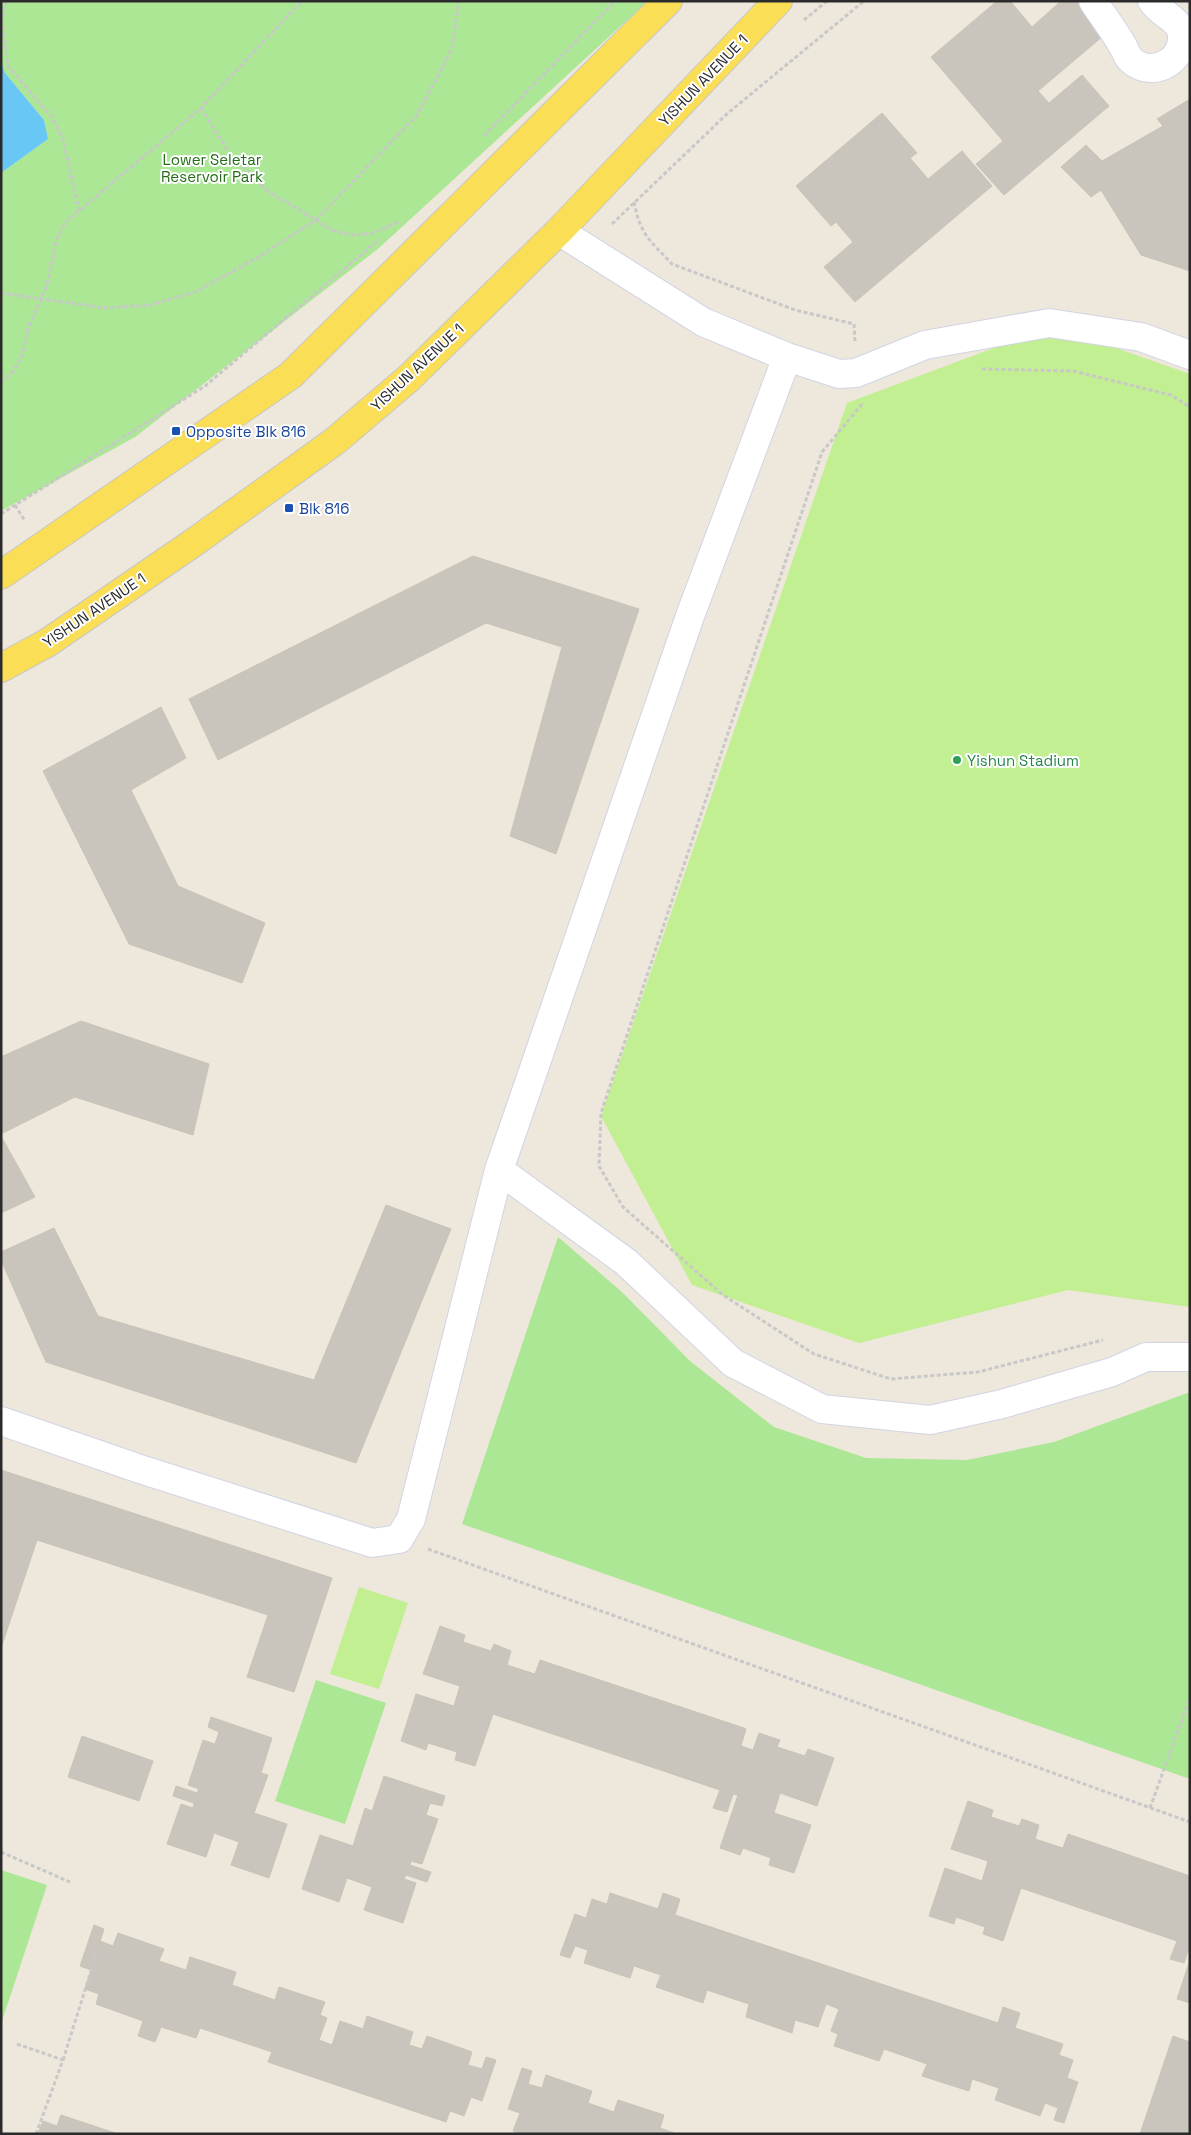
<svg xmlns="http://www.w3.org/2000/svg" width="1191" height="2135" font-family="'Space Grotesk',sans-serif">
  <style>
    .green { fill: #ace795 }
    .pitch { fill: #c1ef91 }
    .water { fill: #69c7f6 }
    .building { fill: #c9c4bc; stroke: #c9c4b6 }
    .lines { fill: none; stroke-linecap: round; stroke-linejoin: round }
    .minor-casing { stroke: #d1d4e4; stroke-width: 30 }
    .major-casing { stroke: #c8c8c8; stroke-width: 30 }
    .path { stroke: #c8c8c8; stroke-width: 3; stroke-dasharray: 4 2.5; stroke-linecap: butt }
    .minor { stroke: #fff; stroke-width: 28 }
    .major { stroke: #f9de56; stroke-width: 28 }
    .transit-dot { fill: #1a4fb4; stroke: #fff; stroke-width: 2 }
    .leisure-dot { fill: #2e9e5b; stroke: #fff; stroke-width: 2 }
    .labels { text-anchor: middle; dominant-baseline: central; stroke-width: 4; stroke-linejoin: round; paint-order: stroke }
    .street-label { font-size: 15px; fill: #2b2b2b; stroke: #fff }
    .park-label { font-size: 15px; fill: #226d16; stroke: #fff }
    .transit-label { font-size: 15px; fill: #164399; stroke: #fff; text-anchor: start }
    .leisure-label { font-size: 15px; fill: #27864d; stroke: #fff; text-anchor: start }
  </style>
  <rect width="100%" height="100%" fill="#eee7dc"/>
  <!-- green -->
  <path class="green" d="M1,1H648L379,248L135,437L1,511V173L48,139L44,120L5,73L1,62Z
    M558,1237L622,1292L690,1361L774,1427L866,1458L967,1460L1054,1442L1190,1392V1779L462,1524Z
    M316,1680L386,1703L345,1824L275,1801Z
    M1,1870L47,1885L1,2024Z"/>
  <!-- pitch -->
  <path class="pitch" d="M1053,326L1190,374V1307L1068,1290L859,1343L692,1285L601,1116L847,403Z
    M359,1587L408,1603L379,1689L330,1674Z"/>
  <!-- water -->
  <path class="water" d="M1,62L5,73L44,120L48,139L1,173Z"/>
  <!-- building -->
  <path class="building" d="M997,1H1010L1032,27L1061,1H1084L1109,31L1038,91L1049,103L1082,75L1109,106L1004,195L976,164L1003,141L931,57Z
    M1190,99V271L1141,255L1101,190L1091,197L1061,167L1086,145L1102,161L1163,126L1157,119Z
    M882,113L917,153L910,158L928,179L962,151L992,186L855,302L824,267L853,242L836,222L831,226L796,186Z
    M473,556L639,609L556,854L510,836L562,647L486,623L218,760L189,699Z
    M161,707L186,758L131,790L178,886L265,923L242,983L129,944L43,771Z
    M81,1021L209,1064L193,1135L75,1097L1,1134V1057Z
    M1,1136L35,1197L1,1213Z
    M386,1205L451,1229L356,1463L46,1362L1,1260V1252L54,1228L98,1316L314,1380Z
    M1,1470L332,1578L294,1692L247,1677L268,1615L37,1540L1,1648Z
    M440,1626L465,1635L463,1642L491,1651L494,1644L511,1651L507,1665L535,1674L540,1660L744,1728L746,1729L741,1746L753,1750L759,1733L780,1740L777,1747L805,1756L808,1749L834,1758L817,1806L780,1793L774,1813L811,1825L794,1873L769,1865L771,1858L743,1848L740,1855L720,1848L738,1795L733,1794L727,1812L713,1808L720,1790L493,1714L475,1766L455,1760L457,1752L428,1743L426,1750L401,1741L416,1694L454,1706L460,1686L423,1674Z
    M211,1717L272,1738L261,1773L268,1775L254,1813L287,1824L269,1878L231,1865L239,1842L214,1833L206,1857L167,1844L181,1804L193,1808L194,1803L173,1796L176,1786L197,1793L199,1789L188,1785L203,1740L215,1744L219,1732L208,1727Z
    M82,1736L153,1761L139,1801L68,1777Z
    M384,1776L445,1796L442,1806L430,1803L426,1815L438,1819L422,1864L411,1861L410,1865L431,1872L427,1882L406,1875L404,1879L416,1883L403,1923L364,1910L372,1887L347,1878L339,1902L302,1889L320,1835L353,1846L365,1808L372,1811Z
    M968,1801L993,1810L991,1817L1019,1826L1022,1819L1039,1825L1035,1839L1063,1848L1068,1834L1190,1876V1945L1184,1963L1170,1959L1177,1941L1021,1888L1003,1941L983,1934L985,1927L956,1917L954,1924L929,1916L945,1868L982,1881L988,1861L951,1849Z
    M610,1893L658,1909L663,1893L680,1899L675,1915L998,2023L1003,2007L1020,2013L1015,2028L1063,2044L1059,2055L1073,2060L1067,2078L1078,2082L1064,2123L1054,2120L1058,2108L1045,2103L1040,2116L995,2100L999,2088L972,2079L969,2091L922,2076L927,2064L884,2049L879,2061L834,2046L838,2034L831,2031L839,2009L826,2004L818,2027L795,2020L792,2033L746,2017L749,2004L707,1990L703,2003L656,1987L661,1975L634,1966L630,1978L584,1963L588,1950L575,1946L570,1958L560,1955L575,1914L586,1918L592,1899L607,1904Z
    M94,1925L104,1929L100,1941L113,1946L118,1933L164,1949L159,1961L186,1970L190,1957L236,1972L232,1985L275,2000L279,1987L325,2002L320,2015L327,2018L319,2040L332,2045L340,2021L363,2029L367,2016L413,2032L409,2045L422,2049L427,2036L472,2052L468,2065L482,2069L486,2057L496,2060L482,2101L471,2097L464,2116L450,2111L446,2122L268,2062L272,2052L200,2028L196,2038L161,2027L155,2042L138,2036L143,2021L96,2004L99,1994L85,1989L91,1970L80,1966Z
    M1190,1960V2003L1177,1999Z
    M1173,2036L1190,2042V2134H1140Z
    M522,2068L532,2071L528,2084L542,2088L546,2075L592,2091L588,2103L614,2112L618,2100L664,2115L660,2128L677,2134H520L513,2131L520,2113L508,2109Z
    M61,2115L118,2134H38L43,2121L57,2126Z"/>
  <g class="lines">
    <!-- minor casing -->
    <g class="minor-casing">
      <path id="minor" d="M1093,1C1102,15 1113,29 1121,43C1125,48 1126,56 1131,60C1155,82 1191,55 1180,28C1175,18 1159,12 1152,1
        M559,231L703,322L787,357L839,374L856,373L925,345L1049,323L1141,337L1190,355
        M499,1170L626,1262L733,1363L822,1409L930,1420L1002,1404L1112,1372L1146,1357H1190
        M1,1421L140,1469L372,1543L399,1539L411,1519L499,1170L690,616L787,357"/>
    </g>
    <!-- major casing -->
    <g class="major-casing">
      <path id="major" d="M1,575L291,375L668,1
        M1,668L47,643L193,543L335,441L409,378L559,231L778,1"/>
    </g>
    <!-- path -->
    <path class="path" d="M6,1L2,20L8,66L51,116L63,139L79,210
      M804,20L827,1
      M201,108L230,154L269,192L334,231L354,235L374,233L400,221
      M484,136L615,1
      M634,202L638,219L644,232L652,243L672,264L795,310L854,324L855,341
      M612,224L728,113L864,1
      M1,293L105,308L150,305L195,292L257,258L316,220L417,115L452,49L459,1
      M982,369L1073,371L1171,395L1190,407
      M1,382L13,372L23,353L28,328L47,285L57,238L66,222L201,108L302,1
      M862,404L822,452L601,1113L599,1166L623,1207L723,1295L814,1354L891,1379L978,1372L1103,1340
      M15,505L25,521
      M1,514L205,386L380,239
      M428,1549L1190,1822
      M1150,1808L1190,1697
      M1,1852L70,1882
      M17,2044L63,2060L36,2134
      M63,2060L97,1952"/>
    <!-- minor -->
    <use href="#minor" class="minor"/>
    <!-- major -->
    <use href="#major" class="major"/>
  </g>
  <!-- markers -->
  <g class="transit-dot">
    <rect x="171" y="426" width="10" height="10" rx="2.5"/>
    <rect x="284" y="503" width="10" height="10" rx="2.5"/>
  </g>
  <circle class="leisure-dot" cx="957" cy="760" r="5"/>
  <g class="labels">
    <!-- street labels -->
    <g class="street-label">
      <text transform="translate(703 80) rotate(-46)">YISHUN AVENUE 1</text>
      <text transform="translate(417 367) rotate(-43)">YISHUN AVENUE 1</text>
      <text transform="translate(94 610) rotate(-34)">YISHUN AVENUE 1</text>
    </g>
    <!-- park labels -->
    <g class="park-label">
      <text x="212" y="159">Lower Seletar<tspan x="212" dy="17">Reservoir Park</tspan></text>
    </g>
    <!-- transit labels -->
    <g class="transit-label">
      <text x="186" y="431">Opposite Blk 816</text>
      <text x="299" y="508">Blk 816</text>
    </g>
    <!-- leisure labels -->
    <g class="leisure-label">
      <text x="967" y="760">Yishun Stadium</text>
    </g>
  </g>
  <!-- border -->
  <rect width="1191" height="2135" fill="none" stroke="#2b2b2b" stroke-width="5"/>
</svg>
